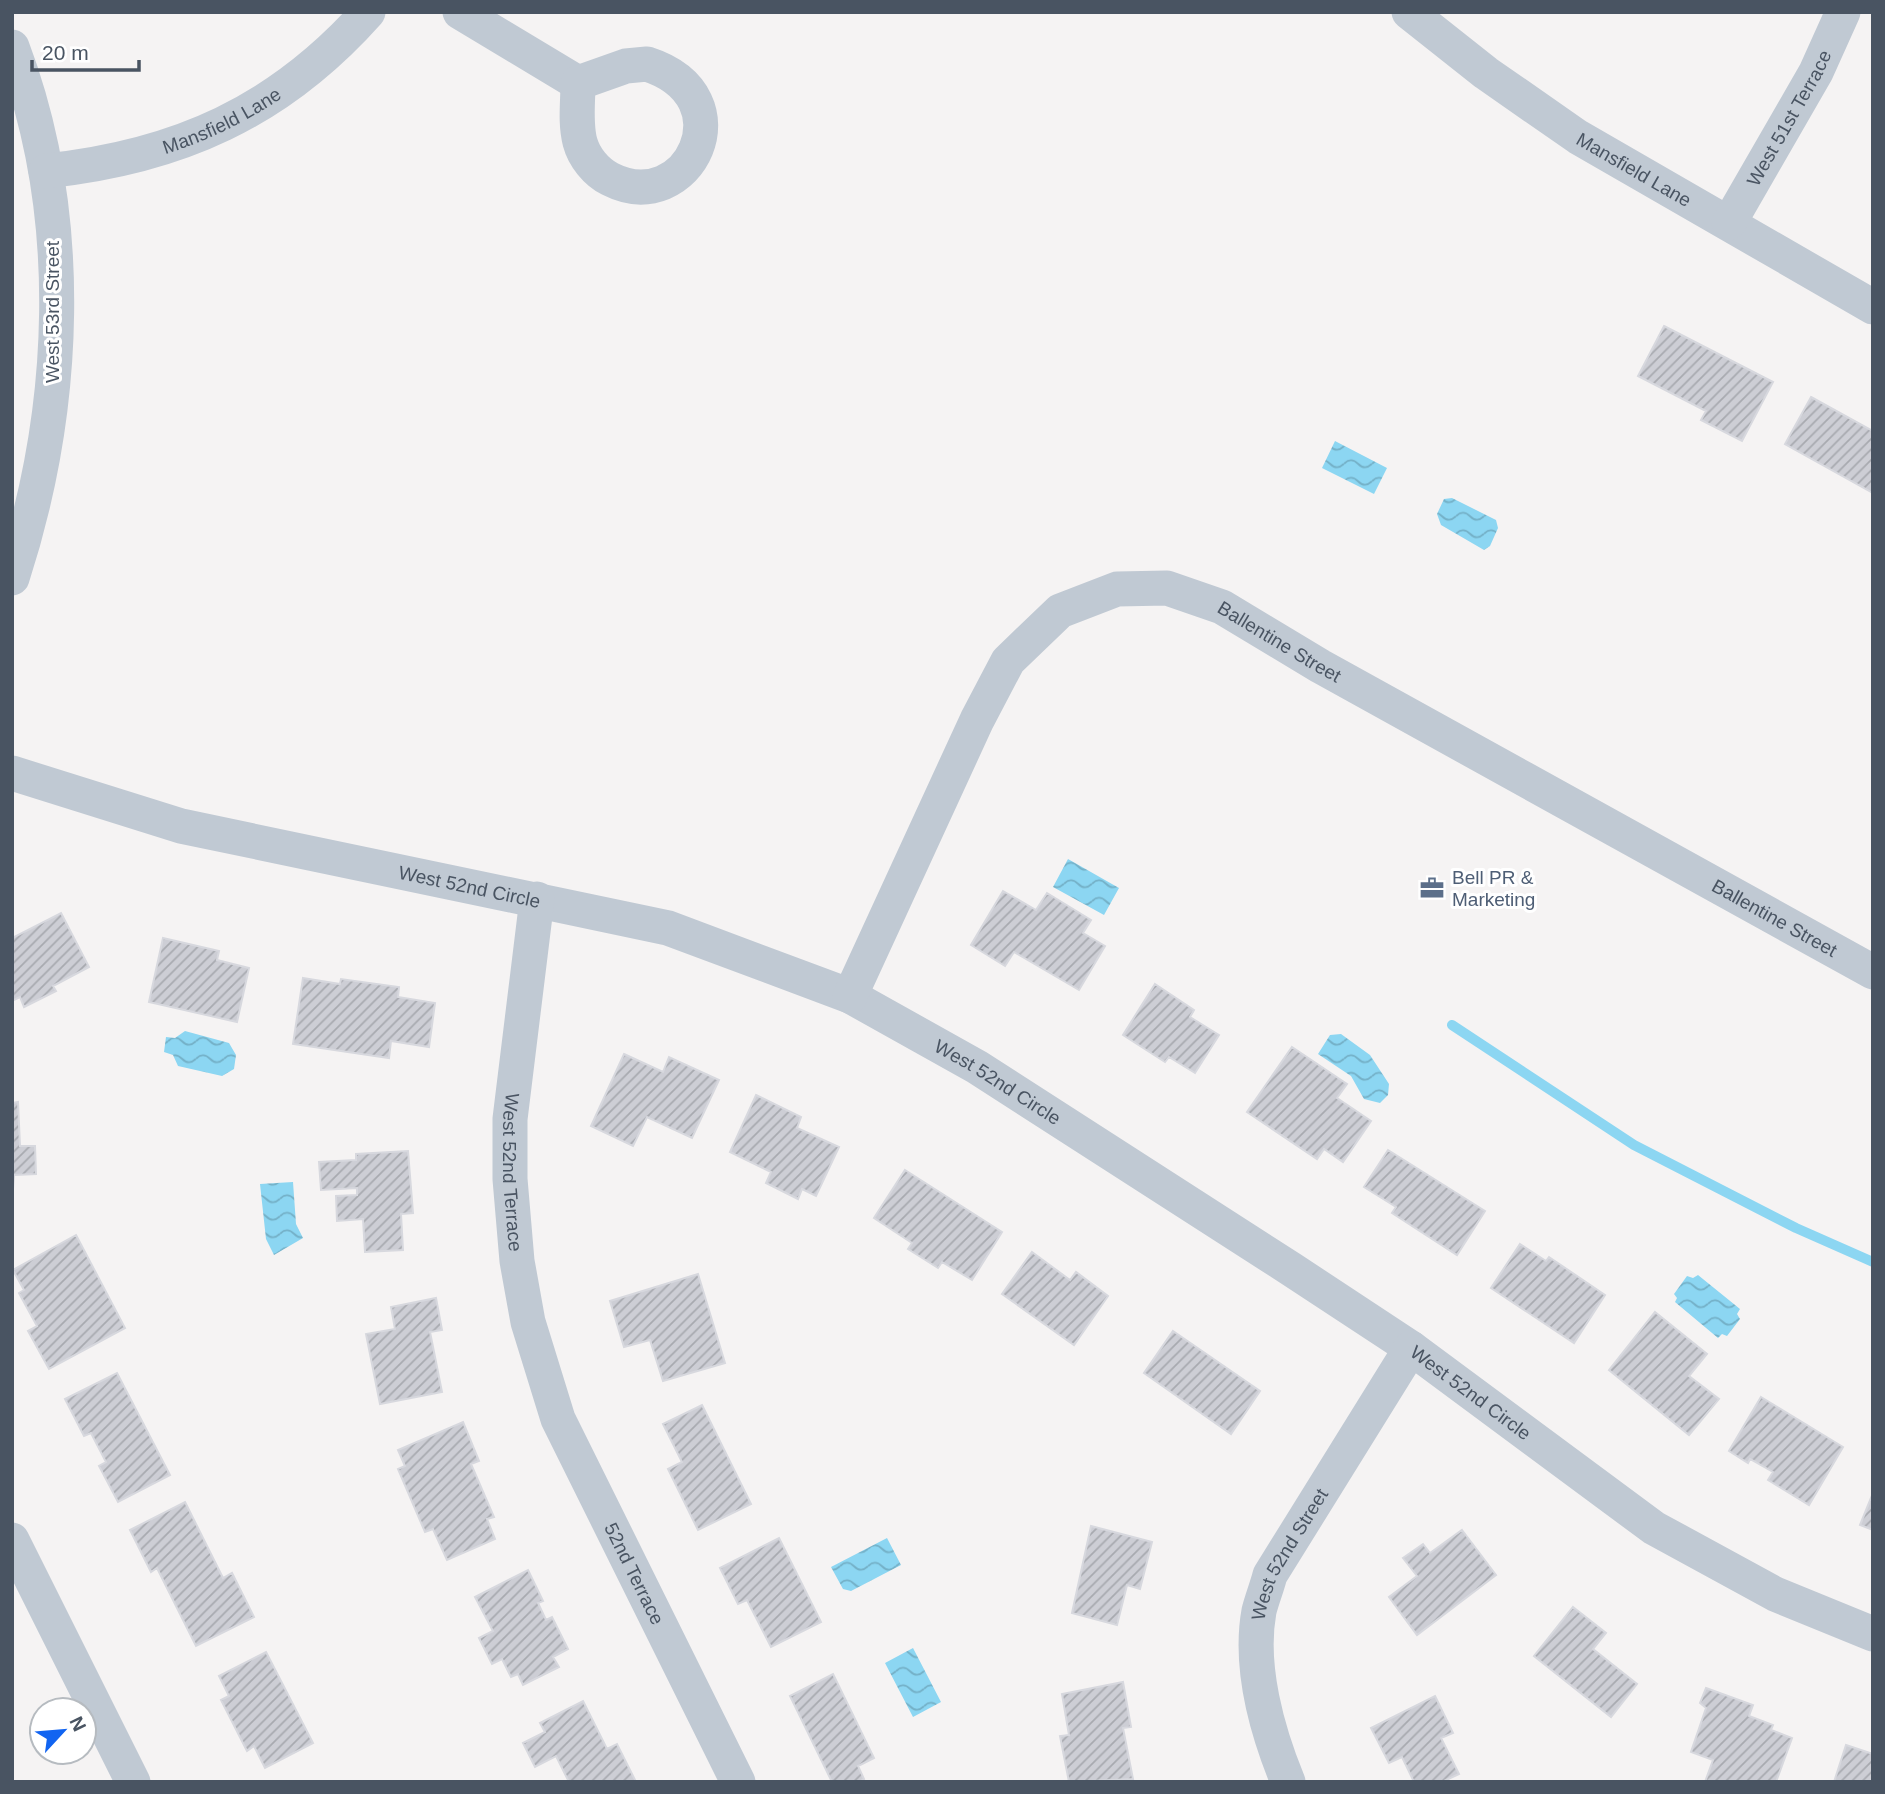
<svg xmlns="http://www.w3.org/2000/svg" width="1885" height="1794" font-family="Arial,sans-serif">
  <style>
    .water { fill: url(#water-waves) }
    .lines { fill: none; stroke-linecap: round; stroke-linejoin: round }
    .stream { stroke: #8cd6f2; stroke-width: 10 }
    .building { fill: url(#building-hatch); stroke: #d7d8de; stroke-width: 2 }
    .street { stroke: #c0c9d3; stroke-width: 35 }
    .labels { text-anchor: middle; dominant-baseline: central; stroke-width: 6; stroke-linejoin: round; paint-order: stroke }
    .street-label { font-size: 19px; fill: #495462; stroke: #fff }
    .service-label { font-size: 19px; fill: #4e5e75; stroke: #fff; text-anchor: start }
  </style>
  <defs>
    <pattern id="water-waves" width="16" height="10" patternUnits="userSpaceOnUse" patternTransform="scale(1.75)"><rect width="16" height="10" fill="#8cd6f2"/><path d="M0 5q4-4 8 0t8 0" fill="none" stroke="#74b0c7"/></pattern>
    <pattern id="building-hatch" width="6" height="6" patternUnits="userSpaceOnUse" patternTransform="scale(1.75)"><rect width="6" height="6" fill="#cdced5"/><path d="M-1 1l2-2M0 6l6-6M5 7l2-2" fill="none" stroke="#a8aab0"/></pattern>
  </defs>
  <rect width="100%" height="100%" fill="#f5f3f3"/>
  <!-- water -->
  <path class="water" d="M1335,441L1387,468L1374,494L1322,468Z
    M1452,498L1496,520L1498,528L1490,546L1484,550L1441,525L1437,514L1444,499Z
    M1068,859L1119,888L1104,915L1053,887Z
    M185,1031L229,1043L236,1055L234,1069L222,1076L178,1066L173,1055L164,1052L166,1037L175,1038Z
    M1341,1034L1370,1055L1389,1084L1388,1095L1380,1103L1364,1099L1351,1076L1318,1054L1330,1035Z
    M293,1182L296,1224L303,1238L274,1255L266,1239L260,1184Z
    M1698,1275L1740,1309L1737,1314L1740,1319L1727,1336L1722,1334L1718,1338L1675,1302L1677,1298L1674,1294L1687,1276L1693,1278Z
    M887,1538L901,1565L851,1591L843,1589L831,1567Z
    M913,1648L941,1702L913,1717L885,1663Z"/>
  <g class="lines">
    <!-- stream -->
    <path class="stream" d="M1452,1025L1634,1145L1796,1228L1873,1262"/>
  </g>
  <!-- building -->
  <path class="building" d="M1664,326L1773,382L1742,441L1701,420L1706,411L1638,376Z
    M1811,397L1873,431V493L1785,444Z
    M1003,891L1036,910L1047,893L1091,920L1083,933L1105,946L1079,990L1014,952L1005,966L971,945Z
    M61,913L89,967L53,986L56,991L24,1007L20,997L12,1001V938Z
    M163,938L219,951L217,960L249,968L237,1022L149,1002Z
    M303,978L340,984L341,979L399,987L398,997L435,1003L429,1047L391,1041L389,1058L293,1044Z
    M1155,984L1194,1010L1190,1017L1219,1035L1195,1073L1169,1057L1165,1062L1123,1035Z
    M1292,1047L1347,1084L1337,1098L1371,1121L1343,1162L1324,1149L1317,1159L1247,1112Z
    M624,1054L663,1072L669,1057L719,1080L692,1138L647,1117L633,1146L591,1126Z
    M756,1095L801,1117L797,1128L839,1147L816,1196L802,1189L798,1199L766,1183L771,1172L730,1152Z
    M18,1102L20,1146H35L36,1174L14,1175L12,1203V1103Z
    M1388,1150L1485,1211L1457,1255L1392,1213L1396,1207L1364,1187Z
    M408,1151L413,1213L401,1214L403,1250L365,1252L363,1219L337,1221L336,1196L357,1195V1188L321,1190L319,1162L356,1160V1154Z
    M905,1170L1002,1232L972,1280L942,1262L938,1268L908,1249L912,1243L874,1218Z
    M76,1235L125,1328L49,1369L28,1331L37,1326L19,1293L24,1290L13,1270Z
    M1520,1244L1546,1261L1549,1257L1605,1295L1574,1343L1491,1288Z
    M1032,1252L1070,1280L1076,1272L1108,1296L1074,1345L1002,1294Z
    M698,1274L725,1363L663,1381L650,1340L624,1347L610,1301Z
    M436,1298L442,1330L430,1332L442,1392L380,1404L366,1334L395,1329L391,1307Z
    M1655,1312L1707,1354L1689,1376L1719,1399L1689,1435L1609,1370Z
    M1173,1331L1260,1391L1231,1434L1144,1373Z
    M117,1373L170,1475L118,1502L99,1466L106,1462L91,1433L84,1436L65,1399Z
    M1761,1397L1843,1447L1809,1505L1768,1480L1773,1472L1750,1459L1748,1463L1729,1451Z
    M702,1405L751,1504L698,1530L668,1469L682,1462L663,1424Z
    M463,1422L479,1461L471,1464L494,1517L487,1519L495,1539L447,1560L433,1529L425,1532L398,1469L405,1466L398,1450Z
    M1873,1493V1530L1860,1525Z
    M185,1502L223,1578L232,1573L254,1617L196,1646L157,1568L151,1572L130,1530Z
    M1091,1526L1152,1542L1140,1589L1127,1585L1117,1625L1072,1613Z
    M1462,1530L1496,1575L1417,1635L1389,1597L1417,1576L1403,1558L1423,1544L1430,1553Z
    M779,1538L821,1622L771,1647L747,1600L738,1604L720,1568Z
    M528,1570L543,1601L538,1603L546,1620L552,1617L568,1649L553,1657L559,1667L523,1685L518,1674L511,1677L502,1659L492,1664L479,1638L493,1631L475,1597Z
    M1573,1607L1606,1633L1593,1649L1637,1684L1611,1717L1534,1656Z
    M266,1652L313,1743L265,1768L254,1746L247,1751L221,1700L229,1696L219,1676Z
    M833,1674L874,1758L858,1766L864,1779L859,1782H832L790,1696Z
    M1123,1682L1131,1727L1123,1728L1133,1779L1069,1782L1060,1736L1069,1735L1062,1694Z
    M1706,1688L1753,1705L1749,1716L1773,1725L1771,1730L1792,1738L1776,1782H1705L1713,1760L1691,1752L1706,1708L1700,1703Z
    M1435,1696L1453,1733L1441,1738L1459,1774L1442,1782H1414L1402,1757L1389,1763L1371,1728Z
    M583,1701L607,1749L617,1744L636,1782H569L556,1756L535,1767L523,1743L545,1732L540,1723Z
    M1846,1745L1873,1754V1782H1834Z"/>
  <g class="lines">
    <!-- street -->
    <g class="street">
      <path d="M460,12L578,83"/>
      <path id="s1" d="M1409,12L1486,73L1578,137L1873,307"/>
      <path d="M12,47C76,216 67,409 12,578"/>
      <path d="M647,64C749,97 688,219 610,179C596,172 584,157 580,142C575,123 578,102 578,83L626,66Z"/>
      <path id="s2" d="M46,171C178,157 279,112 368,12"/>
      <path id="s3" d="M1729,223L1816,72L1843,12"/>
      <path id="s4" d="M12,773L181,826L668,928L850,996L977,1067L1291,1269L1411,1348L1654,1528L1775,1594L1873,1634"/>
      <path id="s5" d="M537,899L510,1119V1179L517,1261L528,1322L558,1419L738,1782"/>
      <path id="s6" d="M850,996L977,720L1008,661L1060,611L1117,589L1167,588L1222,607L1320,666L1873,972"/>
      <path d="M12,1540L133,1782"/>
      <path id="s7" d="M1288,1782C1267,1731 1249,1666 1259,1611C1262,1599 1267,1587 1270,1575L1411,1348"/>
    </g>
  </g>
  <!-- icons -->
  <defs>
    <g id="office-bare" transform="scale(1.89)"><path d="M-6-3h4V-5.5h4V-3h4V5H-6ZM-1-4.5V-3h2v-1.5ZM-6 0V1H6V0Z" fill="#5c6f8a" stroke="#fff" stroke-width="2.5" paint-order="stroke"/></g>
  </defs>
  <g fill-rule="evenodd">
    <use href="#office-bare" x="1432" y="888"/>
  </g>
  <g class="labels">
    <!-- street labels -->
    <g class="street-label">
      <text stroke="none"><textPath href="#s2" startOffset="184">Mansfield Lane</textPath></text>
      <text stroke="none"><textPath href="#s3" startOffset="121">West 51st Terrace</textPath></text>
      <text stroke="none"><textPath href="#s1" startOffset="275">Mansfield Lane</textPath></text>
      <text transform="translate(52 312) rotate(-90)">West 53rd Street</text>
      <text stroke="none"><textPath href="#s6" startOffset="679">Ballentine Street</textPath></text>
      <text stroke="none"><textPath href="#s4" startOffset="472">West 52nd Circle</textPath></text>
      <text stroke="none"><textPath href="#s6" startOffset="1246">Ballentine Street</textPath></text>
      <text stroke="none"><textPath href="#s4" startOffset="1040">West 52nd Circle</textPath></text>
      <text stroke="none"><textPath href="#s5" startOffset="275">West 52nd Terrace</textPath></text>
      <text stroke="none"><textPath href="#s4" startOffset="1606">West 52nd Circle</textPath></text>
      <text stroke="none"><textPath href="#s7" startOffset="240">West 52nd Street</textPath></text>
      <text stroke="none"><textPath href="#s5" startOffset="700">52nd Terrace</textPath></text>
    </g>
    <!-- service labels -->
    <g class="service-label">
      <text x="1452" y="877">Bell PR &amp;<tspan x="1452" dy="22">Marketing</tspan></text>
    </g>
  </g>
  <!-- border -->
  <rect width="1885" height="1794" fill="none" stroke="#495462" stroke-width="28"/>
  <!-- north arrow -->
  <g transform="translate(63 1731) rotate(64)"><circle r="33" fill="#ffffff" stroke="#b6bbc0" stroke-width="2"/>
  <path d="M0-5L12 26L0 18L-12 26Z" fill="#1164f1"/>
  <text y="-10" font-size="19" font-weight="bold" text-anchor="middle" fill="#495462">N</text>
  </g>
  <!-- scale -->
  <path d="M32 60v10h107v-10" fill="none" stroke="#495462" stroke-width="3.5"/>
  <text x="42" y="60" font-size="21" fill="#495462" stroke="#ffffff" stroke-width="5" paint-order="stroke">20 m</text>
</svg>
